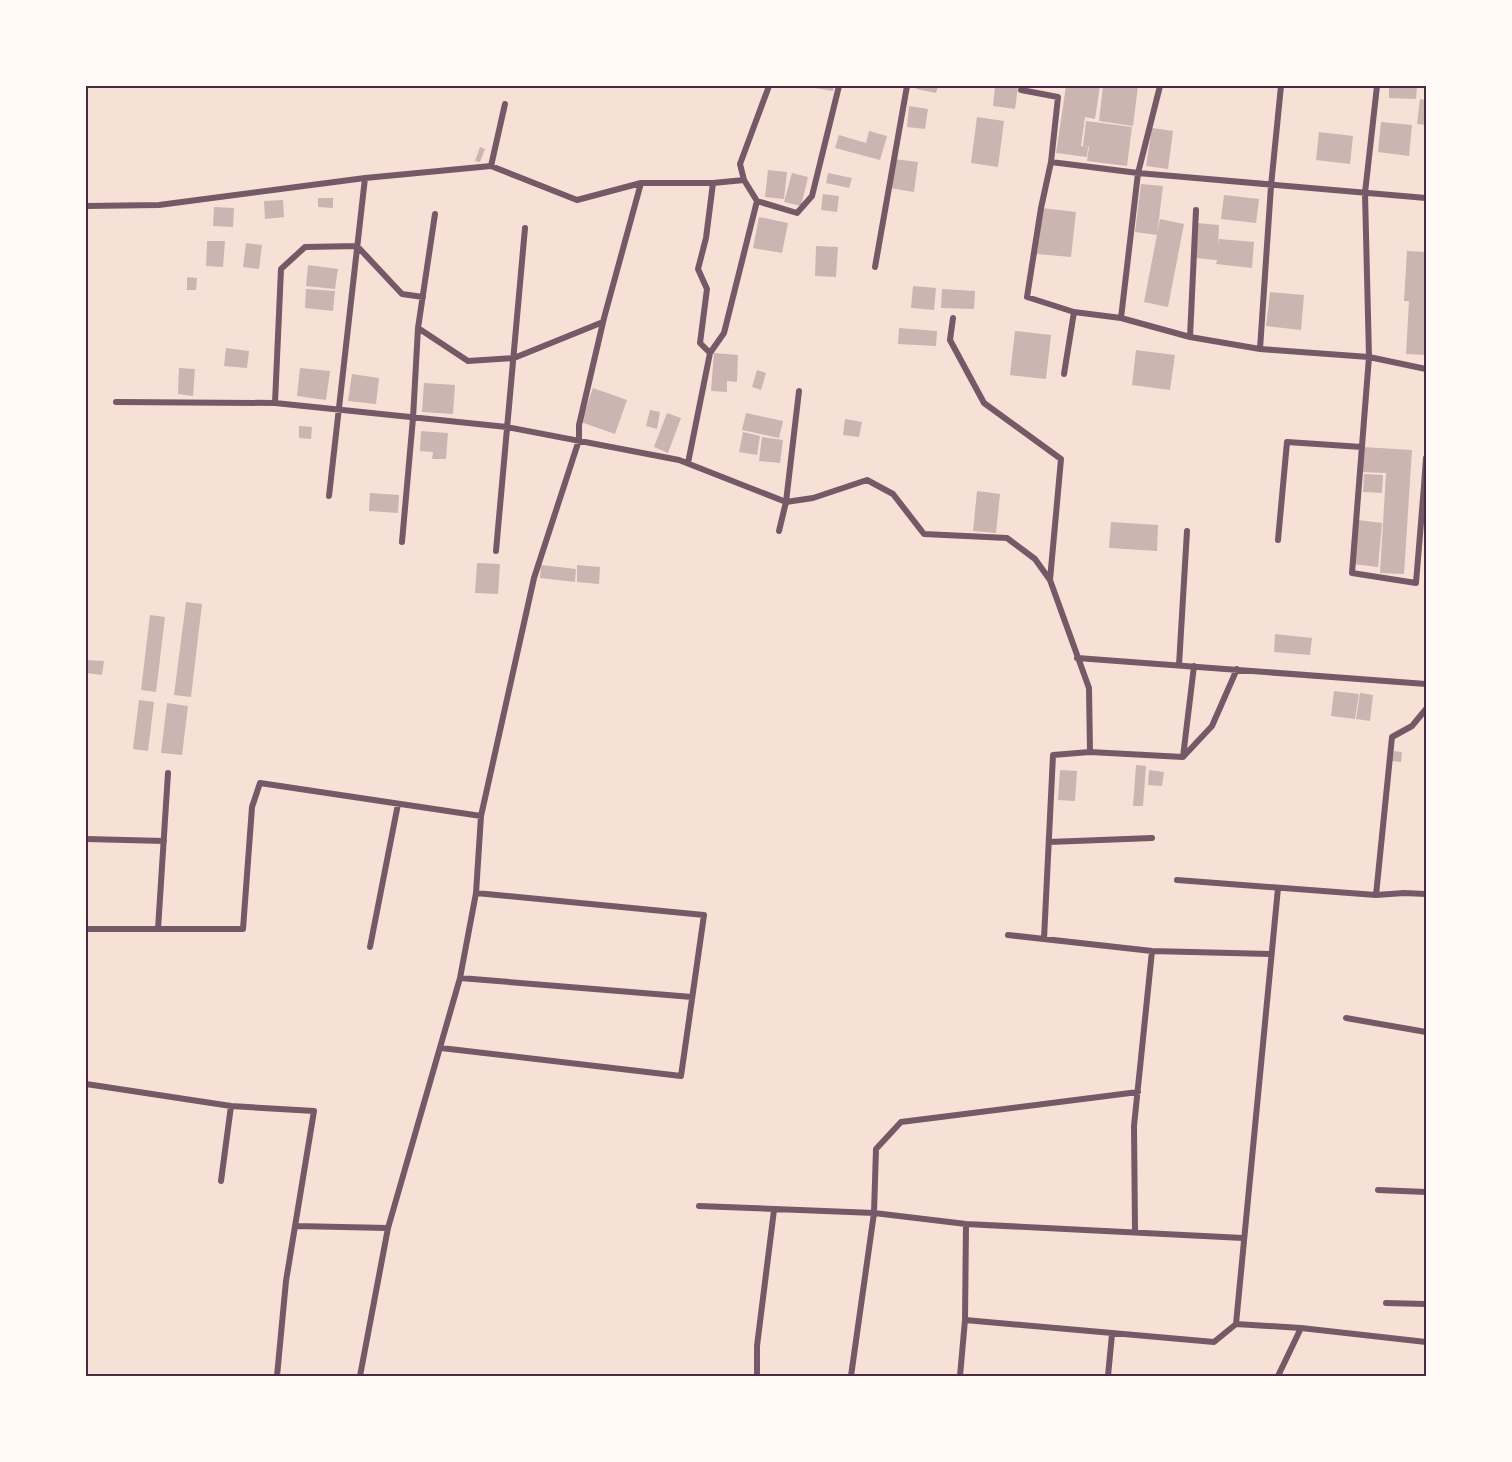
<svg xmlns="http://www.w3.org/2000/svg" width="1512" height="1462" font-family="Ubuntu,sans-serif">
  <style>
    .building { fill: #ccb4b1 }
    .lines { fill: none; stroke-linecap: round; stroke-linejoin: round }
    .minor { stroke: #755966; stroke-width: 6 }
    .neatline { fill: none; stroke: #4a2c40; stroke-width: 2 }
  </style>
  <rect width="100%" height="100%" fill="#f7e1d7"/>
  <!-- building -->
  <path class="building" d="M803,86H834L833,91Z
    M917,86H938L936,93L916,89Z
    M995,86H1018L1015,109L993,106Z
    M1066,86H1100L1095,119L1085,117L1081,146L1088,147L1087,157L1056,153Z
    M1103,86H1138L1133,126L1099,121Z
    M1389,86H1417L1416,99L1389,98Z
    M1420,99L1426,100V125L1417,124Z
    M909,106L928,109L925,129L907,127Z
    M977,117L1004,121L998,167L971,163Z
    M1086,121L1132,127L1127,166L1087,161L1089,147L1083,146Z
    M1381,122L1412,125L1409,156L1378,152Z
    M1152,128L1173,131L1168,169L1146,166Z
    M869,131L887,136L880,160L835,148L839,135L866,143Z
    M1319,132L1353,136L1350,164L1316,160Z
    M480,147L485,149L480,162L475,161Z
    M894,159L918,162L914,192L890,188Z
    M768,170L787,172L784,199L765,197Z
    M792,173L808,177L801,206L784,202Z
    M828,173L852,178L849,188L826,183Z
    M1141,184L1163,186L1157,235L1135,232Z
    M823,194L839,196L837,212L821,210Z
    M1224,195L1259,199L1256,223L1221,219Z
    M318,198H333V208L318,207Z
    M283,200L284,217L265,219L264,201Z
    M214,207L234,208L233,227L213,226Z
    M1042,208L1076,212L1071,257L1037,254Z
    M759,217L788,223L782,253L753,248Z
    M1160,219L1184,224L1168,307L1144,302Z
    M1197,223L1219,225L1218,245L1219,239L1254,242L1252,268L1216,264L1217,260L1195,258Z
    M207,241H225L223,267L206,266Z
    M246,243L262,245L259,269L243,267Z
    M816,246L838,247L836,277L815,276Z
    M1407,251L1426,252V355L1406,354L1409,301H1404Z
    M308,265L338,269L335,289L306,286Z
    M187,277L197,278L196,290H187Z
    M913,286L936,288L934,310L911,308Z
    M306,289L335,291L333,311L305,308Z
    M942,289L975,291L974,309L941,308Z
    M1270,292L1304,295L1301,330L1266,326Z
    M899,328L937,331L936,346L898,344Z
    M1015,331L1051,335L1046,379L1010,375Z
    M226,348L249,351L247,368L224,366Z
    M1136,350L1175,355L1170,390L1132,385Z
    M714,353L738,355L737,382L727,381V392L711,391Z
    M179,368L195,369L193,396L178,394Z
    M300,368L330,371L326,400L297,396Z
    M757,370L766,373L761,390L752,387Z
    M352,374L379,378L376,404L348,401Z
    M424,383L455,385L453,414L422,412Z
    M593,388L627,400L615,434L581,422Z
    M650,410L660,412L657,429L646,426Z
    M667,413L681,418L668,453L654,447Z
    M746,413L783,421L779,438L742,430Z
    M845,419L862,422L859,437L843,435Z
    M299,426L312,427L311,439L299,438Z
    M421,431L448,433L446,459H432L433,452L420,451Z
    M743,432L760,436L757,455L739,452Z
    M762,437L783,440L780,463L759,461Z
    M1363,447L1412,450L1404,574L1380,573L1386,473L1361,472Z
    M1364,474L1383,475L1382,493L1363,492Z
    M977,491L1000,494L996,533L973,531Z
    M1426,492V524H1423Z
    M370,493L399,495L398,513L369,511Z
    M1358,520L1382,523L1378,567L1353,564Z
    M1111,522L1158,525L1157,551L1109,548Z
    M477,563L500,564L498,594L475,593Z
    M541,565L576,569L575,582L540,578Z
    M577,565L600,567L599,584L577,582Z
    M186,602L202,604L191,697L174,695Z
    M150,615L165,617L156,692L141,690Z
    M1275,634L1312,638L1310,655L1274,652Z
    M86,660L104,661L102,675L86,673Z
    M1334,691L1359,694L1355,719L1331,716Z
    M1360,693L1373,695L1370,721L1356,719Z
    M139,700L154,702L148,751L133,749Z
    M167,703L188,706L182,755L161,753Z
    M1394,751L1402,752L1401,762L1392,761Z
    M1136,765L1146,766L1143,806H1133Z
    M1060,770L1077,771L1075,801L1058,800Z
    M1149,770L1164,772L1162,786L1148,785Z"/>
  <g class="lines">
    <!-- minor -->
    <path class="minor" d="M1377,86L1365,193L1369,357L1352,573L1416,583L1424,486
      M1021,90L1058,97L1051,162L1041,208L1027,297L1074,312L1121,318L1190,337L1260,349L1369,357L1426,369
      M1051,162L1138,173L1426,198
      M491,166L505,104
      M744,180L740,164L769,86
      M641,183H713L744,180L757,201L797,213L812,196L839,86
      M86,206L159,205L365,178L491,166L577,200L641,183L604,318L579,425V440L534,578L481,816L476,893L460,978L388,1228L360,1376
      M875,267L907,86
      M953,318L950,340L984,403L1061,459L1050,580
      M1121,318L1138,173L1160,86
      M418,328L468,361L514,358L603,322
      M1190,337L1196,210
      M1260,349L1271,186L1281,86
      M710,353L700,343L707,289L698,269L706,238L713,183
      M1064,374L1074,312
      M116,402L275,403L507,427L679,460L786,502L813,498L867,480L893,494L924,534L1007,538L1035,559L1050,580L1089,688L1090,752
      M275,403L281,269L305,247L357,246L402,294L423,297
      M688,463L710,353L724,333L757,201
      M1426,486H1424L1426,458
      M329,496L365,178
      M779,531L786,502L799,391
      M1278,540L1287,442L1362,447
      M402,542L413,418L418,328L435,214
      M496,551L525,228
      M1077,658L1426,684
      M1179,665L1187,531
      M1183,757L1194,666
      M86,839L164,841
      M1049,842L1152,838
      M1177,880L1376,895L1404,893L1426,894
      M1278,888L1236,1324L1301,1328L1278,1376
      M1376,895L1392,737L1412,726L1426,709
      M86,929H243L252,807L260,783L481,816
      M158,929L168,773
      M1008,935L1152,951L1270,954
      M1044,939L1053,755L1090,752L1183,757L1212,726L1237,669
      M370,947L398,804
      M460,978L692,997
      M1346,1018L1426,1032
      M441,1048L681,1076L704,915L476,893
      M86,1084L231,1106L314,1111L286,1281L277,1376
      M221,1181L231,1106
      M1378,1190L1426,1192
      M699,1206L874,1213L966,1224L1243,1238
      M295,1226L388,1228
      M1135,1231L1134,1126L1152,951
      M1386,1303L1426,1304
      M965,1320L1214,1342L1236,1324
      M1301,1328L1426,1342
      M757,1376V1346L774,1210
      M851,1376L874,1213L876,1149L901,1122L1138,1092
      M960,1376L965,1320L966,1224
      M1108,1376L1112,1334"/>
  </g>
  <!-- border -->
  <rect width="1512" height="1462" fill="none" stroke="#fffaf5" stroke-width="174"/>
  <rect x="87" y="87" width="1338" height="1288" class="neatline"/>
</svg>
